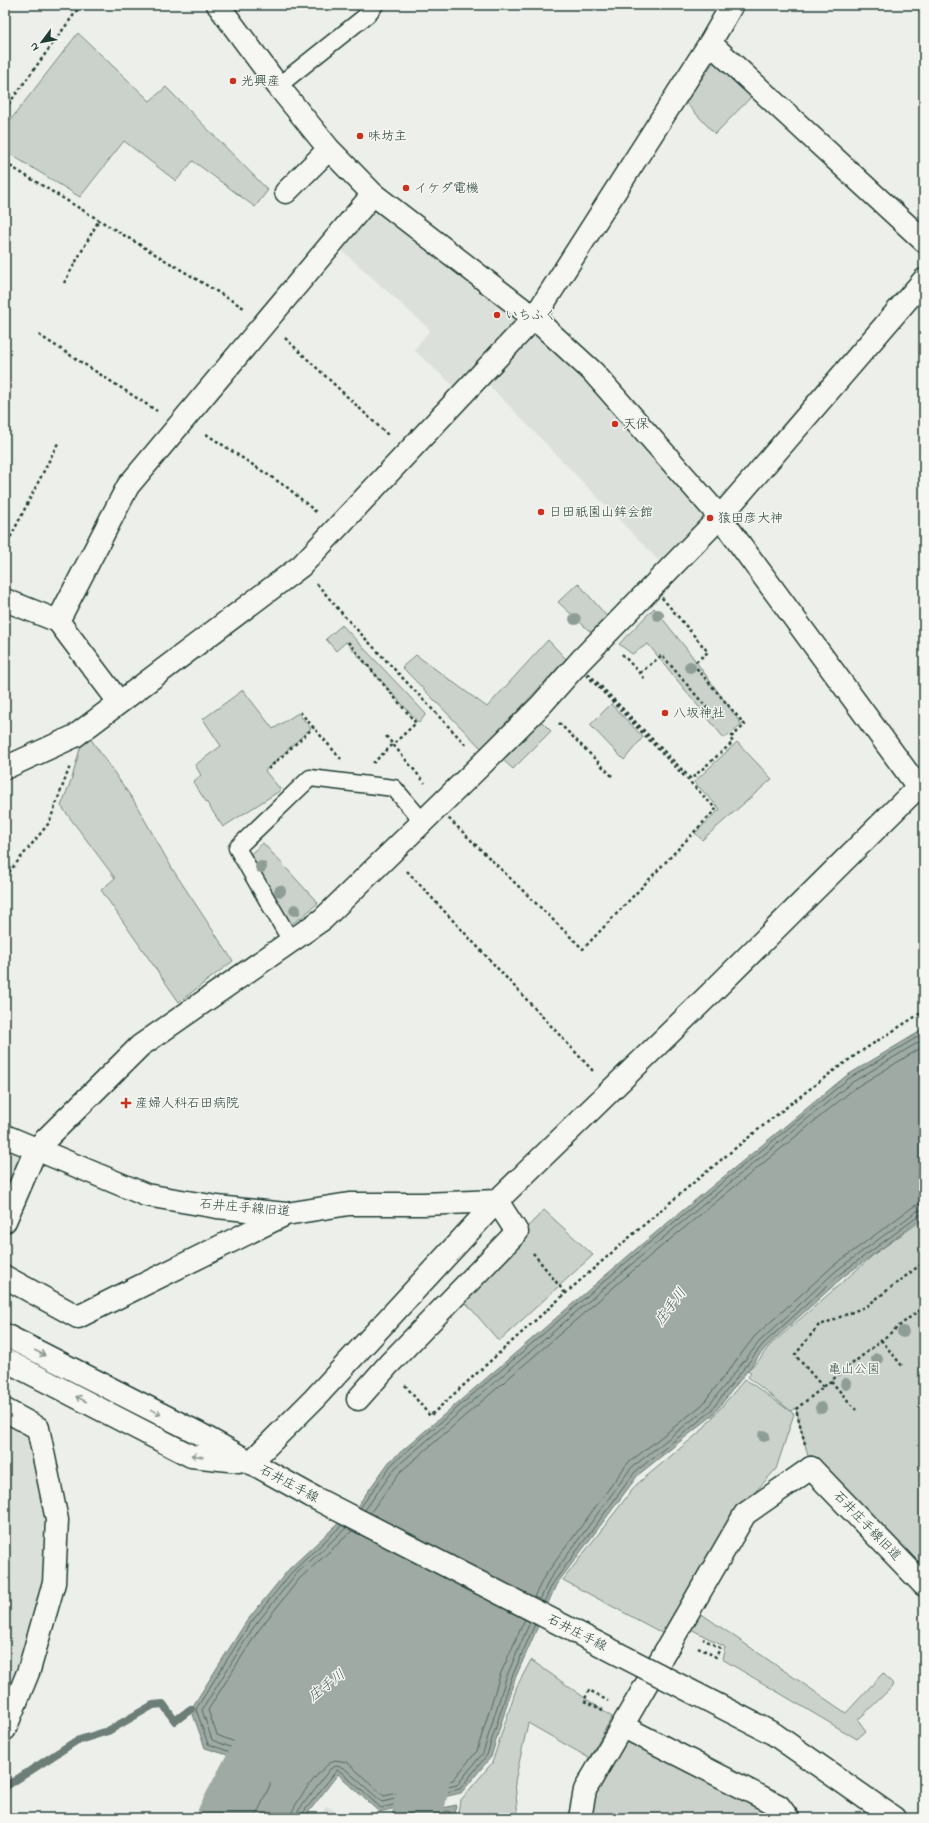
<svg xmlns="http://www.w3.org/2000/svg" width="929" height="1823" font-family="'Indie Flower','Klee One',sans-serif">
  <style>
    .built { fill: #dce0db }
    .green { fill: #cbd2cc; stroke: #758880 }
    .water { fill: #9faaa4; stroke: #6c7e77 }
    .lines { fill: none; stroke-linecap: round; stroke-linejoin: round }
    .shore { stroke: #526961; stroke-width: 1 }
    .stream { stroke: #6c7e77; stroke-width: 8 }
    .river { stroke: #9faaa4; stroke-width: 51 }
    .service-casing { stroke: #1f3d34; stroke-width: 19 }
    .minor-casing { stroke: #1f3d34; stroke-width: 25 }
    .tertiary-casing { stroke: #1f3d34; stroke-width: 25 }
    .secondary-casing { stroke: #1f3d34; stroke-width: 25 }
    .path { stroke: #1f3d34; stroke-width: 2.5; stroke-dasharray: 3 3; stroke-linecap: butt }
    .service { stroke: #f6f6f2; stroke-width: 16 }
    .minor { stroke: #f6f6f2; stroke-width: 22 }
    .tertiary { stroke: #f6f6f2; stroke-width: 22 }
    .secondary { stroke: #f6f6f2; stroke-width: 22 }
    .secondary-bridge-casing { stroke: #1f3d34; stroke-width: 25; stroke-linecap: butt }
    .secondary-bridge { stroke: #f6f6f2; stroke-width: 22 }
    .tree { fill: #8e9e96 }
    .oneway { stroke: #8a9a93 }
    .poi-dot { fill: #c8321e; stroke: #f6f6f2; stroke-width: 1.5 }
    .labels { text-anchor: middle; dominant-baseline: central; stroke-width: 3; stroke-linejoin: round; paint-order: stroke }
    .poi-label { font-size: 13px; fill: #1f3d34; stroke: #f6f6f2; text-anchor: start }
    .street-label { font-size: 13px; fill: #1f3d34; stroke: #f6f6f2 }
    .park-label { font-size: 13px; fill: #415b52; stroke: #f6f6f2 }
    .water-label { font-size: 14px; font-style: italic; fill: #3f5850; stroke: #f6f6f2 }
  </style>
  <rect width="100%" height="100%" fill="#edefea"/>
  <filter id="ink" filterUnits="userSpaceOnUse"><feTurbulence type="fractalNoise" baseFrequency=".025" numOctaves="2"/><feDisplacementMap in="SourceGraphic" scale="8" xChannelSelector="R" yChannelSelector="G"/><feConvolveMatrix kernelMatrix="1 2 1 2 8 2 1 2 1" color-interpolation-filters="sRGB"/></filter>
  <g filter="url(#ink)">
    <!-- built -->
    <path class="built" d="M373,201L525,317L457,389L414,350L430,330L335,244Z
      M537,324L713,516L663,565L485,381Z
      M5,1142L25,1150L5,1196Z
      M5,1420L31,1432L49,1515L50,1583L5,1721Z
      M327,1806L347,1818H318Z"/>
    <!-- green -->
    <path class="green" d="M78,33L150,101L166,87L268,190L255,207L193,161L176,181L124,141L80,197L5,151V127Z
      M719,55L757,91L715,134L685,102Z
      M578,583L610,620L595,636L558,602Z
      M654,608L689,652L742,725L724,738L648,644L632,654L619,644Z
      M342,625L426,714L419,723L346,642L336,651L326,639Z
      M548,640L566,659L482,749L402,667L416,655L487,707Z
      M243,690L273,729L298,713L311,728L265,771L281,790L223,827L193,782L201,775L195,765L221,746L203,719Z
      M611,704L643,737L624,760L590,725Z
      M541,721L551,731L513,769L502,759Z
      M90,738L134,801L173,870L233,961L179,1002L101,890L115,878L61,806L72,778L81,745Z
      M737,742L772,779L702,840L695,833L720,809L694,782Z
      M263,843L318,903L302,917L288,926L246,858Z
      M544,1210L593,1255L499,1341L460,1296Z
      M924,1219V1585L811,1468L796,1409L795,1408L791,1411L748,1377L751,1373L748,1370L760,1359L768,1347L877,1252Z
      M745,1379L794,1414L776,1469L735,1514L664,1634L563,1580L636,1485L701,1431Z
      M700,1613L846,1713L883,1673L894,1685L858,1720L866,1731L857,1739L722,1659L725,1647L689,1628Z
      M531,1660L612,1717L589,1758L528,1723L515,1781L518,1818H457L460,1801L492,1763L517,1686Z
      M626,1736L780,1818H588L590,1797Z"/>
    <!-- water -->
    <path class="water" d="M924,1029V1217L843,1277L766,1347L712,1416L638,1475L556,1585L514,1681L491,1757L461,1793L379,1812L338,1774L304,1818H239L255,1781L234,1757L205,1748L191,1709L246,1622L289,1569L358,1505L389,1462L642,1244L846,1076Z
      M456,1805L453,1818H399Z"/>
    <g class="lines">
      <!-- shore -->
      <path class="shore" d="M360,1508L392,1464L644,1247L848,1079L924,1033
        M365,1510L395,1468L647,1251L851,1083L924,1039
        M370,1513L400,1472L651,1255L855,1088L924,1046
        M534,1597L544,1577L627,1464L702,1405L755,1336L833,1266L914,1206L924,1203
        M540,1600L549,1580L631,1468L706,1409L760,1341L837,1270L917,1211L924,1209
        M544,1602L553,1583L635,1472L709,1413L763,1344L840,1274L920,1215L924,1214
        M243,1818L259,1783V1779L236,1754L208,1744L196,1709L249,1625L292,1572L342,1525
        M249,1818L264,1785V1777L238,1750L212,1740L202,1710L253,1628L295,1575L346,1528
        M255,1818L270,1785L269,1775L243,1745L217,1735L208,1710L258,1631L299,1579L352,1531
        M290,1818C291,1806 324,1763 335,1760L347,1762L384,1796L453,1780L477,1751L500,1675L525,1619
        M297,1818L298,1811L330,1769L336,1766L344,1768L382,1802L457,1785L483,1753L506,1678L530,1622
        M302,1818V1814L337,1770L341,1772L381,1808L460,1789L487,1755L511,1679L535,1624
        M416,1818L448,1811L450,1812L449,1818"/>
      <!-- stream -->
      <path class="stream" d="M5,1787L76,1741L108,1731L153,1705L163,1704L175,1721L191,1709"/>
      <!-- river -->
      <path class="river" d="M222,1818L268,1731L288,1716
        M417,1818L433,1734"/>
      <!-- service casing -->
      <g class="service-casing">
        <path id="service" d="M278,86L367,15L375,5
          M291,941L237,848L310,778L394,788L423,822"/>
      </g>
      <!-- minor casing -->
      <g class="minor-casing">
        <path id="minor" d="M218,5L278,86L329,149L373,194L534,318L593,372L720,517L918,787
          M710,43L924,241
          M286,192L329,149
          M5,600L58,621L119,702
          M58,621L128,486L373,194
          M5,768L75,736L301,566L534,318L710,43L732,5
          M5,1136L146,1195L217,1207L286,1214L349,1204H423L497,1201
          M497,1201L713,991L924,781
          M5,1221L36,1149L140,1046L323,919L483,763L541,705L581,660L720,517L924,280
          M5,1277L78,1317L286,1214
          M358,1399L389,1364L517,1232L497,1201
          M5,1410L38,1428L57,1520L54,1583L29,1670L5,1729
          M622,1726L779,1806L788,1818
          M580,1818L585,1790L745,1514L811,1468"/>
      </g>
      <!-- tertiary casing -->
      <g class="tertiary-casing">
        <path id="tertiary" d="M250,1463L314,1399L497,1201
          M811,1468L924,1585"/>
      </g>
      <!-- secondary casing -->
      <g class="secondary-casing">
        <path id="secondary" d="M5,1335L198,1433L313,1497
          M5,1360L191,1456L239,1461
          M774,1734L894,1818"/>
      </g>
      <!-- path -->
      <path class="path" d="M5,109L78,9L84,5
        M5,163L244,308
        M64,283L99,220
        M39,335L157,411
        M285,338L389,436
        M206,434L288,488L316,512
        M5,548L58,443
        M317,584L346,618L466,745
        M658,593L708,652L693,664L745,725L730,738L733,742L691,779L583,668Z
        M348,642L416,723L373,763
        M622,654L646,680
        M578,666L716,809L583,949L441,811Z
        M640,673L662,655L717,720
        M300,712L341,759
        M559,723L612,776
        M386,736L425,783
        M268,769L314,727
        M407,871L593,1071
        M5,877L49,823L70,766
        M533,1253L565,1293
        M881,1340L903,1367
        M831,1381L856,1410
        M405,1385L430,1416C559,1298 689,1181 828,1075C858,1052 892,1032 924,1011
        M823,1387L795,1355L818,1326L867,1306L924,1262
        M805,1444L796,1409L924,1306
        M698,1647L716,1657L720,1648L703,1639
        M603,1710L584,1701L589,1690L608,1701"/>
      <!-- service -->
      <use href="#service" class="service"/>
      <!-- minor -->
      <use href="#minor" class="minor"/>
      <!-- tertiary -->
      <use href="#tertiary" class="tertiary"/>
      <!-- secondary -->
      <use href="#secondary" class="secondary"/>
      <!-- secondary-bridge casing -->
      <g class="secondary-bridge-casing">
        <path id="secondary-bridge" d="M313,1497L774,1734"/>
      </g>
      <!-- secondary-bridge -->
      <use href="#secondary-bridge" class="secondary-bridge"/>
    </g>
    <!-- trees -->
    <g class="tree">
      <circle cx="658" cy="615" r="6"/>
      <circle cx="575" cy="619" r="6"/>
      <circle cx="690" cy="667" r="6"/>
      <circle cx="261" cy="867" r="6"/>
      <circle cx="280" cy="891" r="6"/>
      <circle cx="295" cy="910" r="6"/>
      <circle cx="903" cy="1332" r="6"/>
      <circle cx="877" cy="1359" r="6"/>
      <circle cx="846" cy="1384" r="6"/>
      <circle cx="821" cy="1408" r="6"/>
      <circle cx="764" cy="1436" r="6"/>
    </g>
    <!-- one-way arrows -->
    <defs><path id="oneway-shaft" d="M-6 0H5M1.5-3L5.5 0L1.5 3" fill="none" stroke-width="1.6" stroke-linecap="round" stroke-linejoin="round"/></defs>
    <g class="oneway">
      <use href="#oneway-shaft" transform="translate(40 1353) rotate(27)"/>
      <use href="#oneway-shaft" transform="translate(81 1399) rotate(-153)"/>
      <use href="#oneway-shaft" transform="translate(156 1412) rotate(27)"/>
      <use href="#oneway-shaft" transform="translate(197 1456) rotate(-172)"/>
    </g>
  </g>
  <!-- markers -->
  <g class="poi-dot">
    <circle cx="233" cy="81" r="4"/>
    <circle cx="360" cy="136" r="4"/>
    <circle cx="406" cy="188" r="4"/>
    <circle cx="497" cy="315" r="4"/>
    <circle cx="615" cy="424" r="4"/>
    <circle cx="541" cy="512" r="4"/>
    <circle cx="710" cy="518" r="4"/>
    <circle cx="665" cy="713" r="4"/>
    <path d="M124 1097h4v4h4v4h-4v4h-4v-4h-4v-4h4z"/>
  </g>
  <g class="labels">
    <!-- poi labels -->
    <g class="poi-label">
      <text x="241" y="81">光興産</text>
      <text x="368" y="136">味坊主</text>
      <text x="414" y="188">イケダ電機</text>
      <text x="505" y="315">いちふく</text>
      <text x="623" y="424">天保</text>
      <text x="549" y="512">日田祇園山鉾会館</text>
      <text x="718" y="518">猿田彦大神</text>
      <text x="673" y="713">八坂神社</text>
      <text x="135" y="1103">産婦人科石田病院</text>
    </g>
    <!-- street labels -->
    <g class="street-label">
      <text transform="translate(245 1208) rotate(5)">石井庄手線旧道</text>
      <text transform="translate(289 1484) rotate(28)">石井庄手線</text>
      <text transform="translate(867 1526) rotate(46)">石井庄手線旧道</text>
      <text transform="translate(577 1633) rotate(27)">石井庄手線</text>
    </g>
    <!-- park labels -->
    <g class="park-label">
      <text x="854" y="1369">亀山公園</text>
    </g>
    <!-- water labels -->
    <g class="water-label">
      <text transform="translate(671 1307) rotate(-53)">庄手川</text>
      <text transform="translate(327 1686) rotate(-38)">庄手川</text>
    </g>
  </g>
  <!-- margin -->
  <rect width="929" height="1823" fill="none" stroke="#f6f6f2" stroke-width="20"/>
  <rect x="10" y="10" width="909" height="1803" fill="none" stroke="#1f3d34" stroke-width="1.5" filter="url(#ink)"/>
  <!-- north arrow -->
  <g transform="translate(42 42) rotate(238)" stroke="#f6f6f2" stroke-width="3" paint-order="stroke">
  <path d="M0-3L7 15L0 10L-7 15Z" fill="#1f3d34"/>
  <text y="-6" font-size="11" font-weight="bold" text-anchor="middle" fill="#1f3d34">N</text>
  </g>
</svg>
